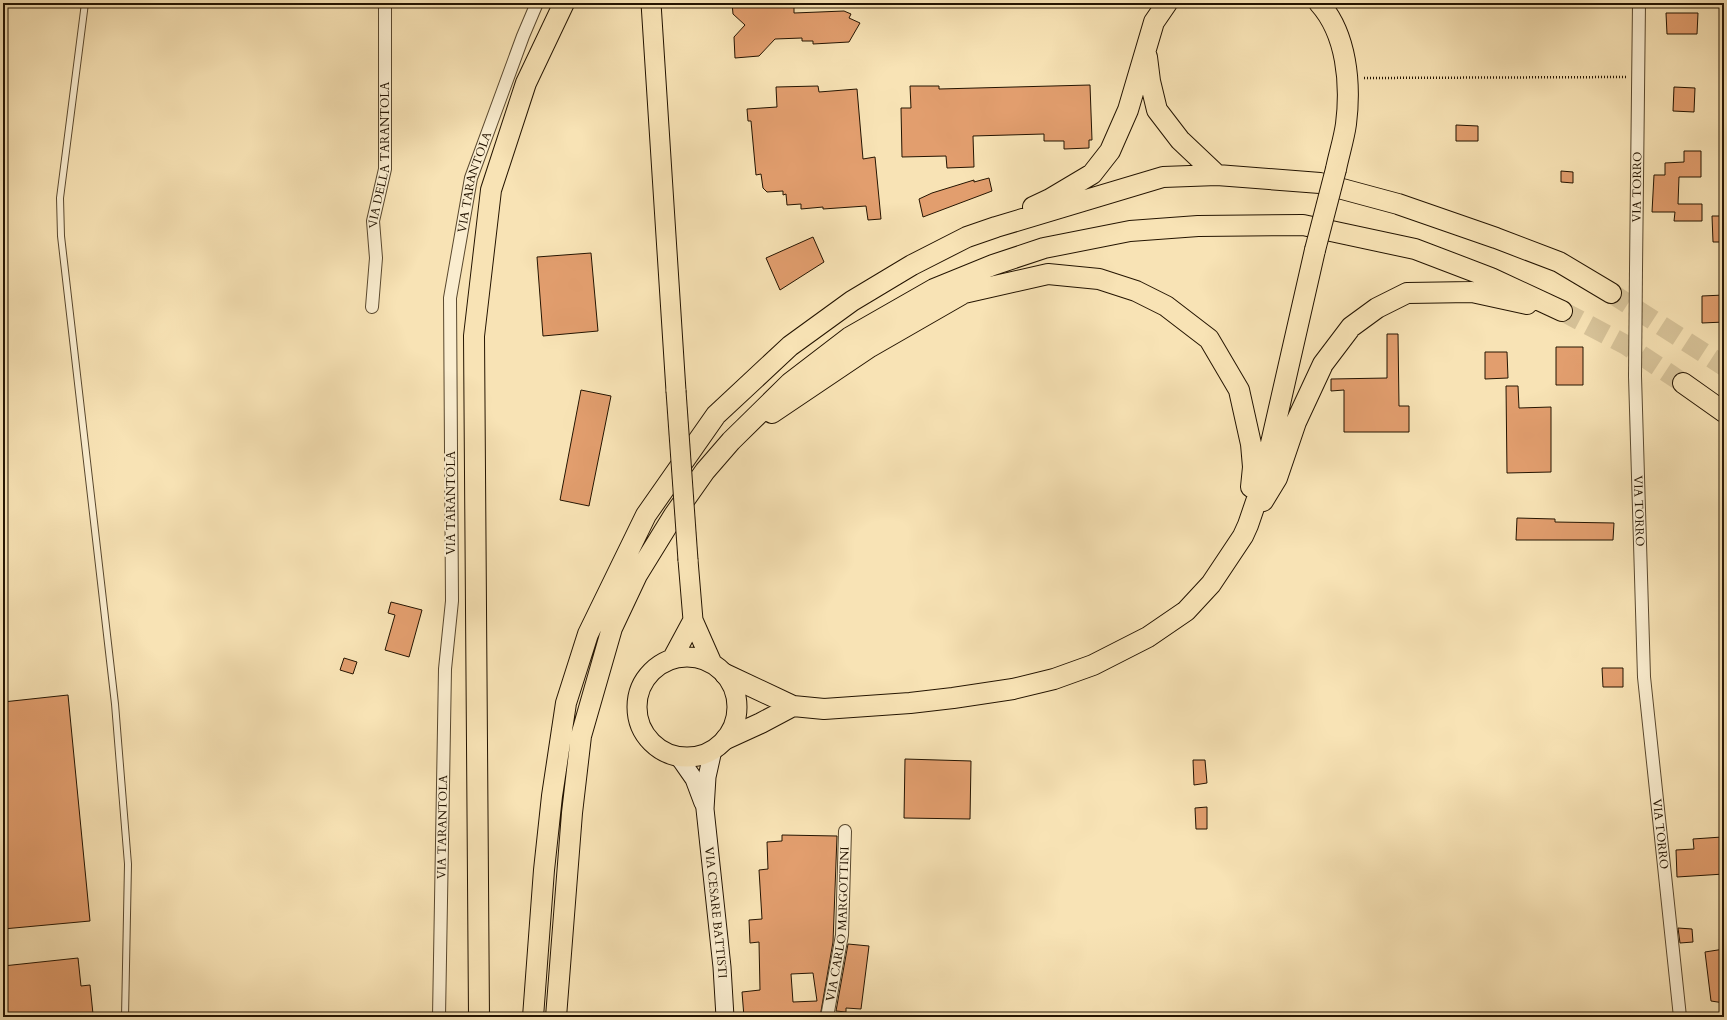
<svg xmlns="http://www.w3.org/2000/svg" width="1727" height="1020" font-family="Cardo,serif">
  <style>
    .building { fill: #e29e6e; stroke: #241401; fill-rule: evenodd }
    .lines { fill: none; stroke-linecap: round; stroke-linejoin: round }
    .trunk-tunnel { stroke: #d8c49a; stroke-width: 20; stroke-dasharray: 20 10; stroke-linecap: butt }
    .service-casing { stroke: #59482e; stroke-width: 8 }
    .minor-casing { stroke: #59482e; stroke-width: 14 }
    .secondary-casing { stroke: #241401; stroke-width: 19 }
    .primary-casing { stroke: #241401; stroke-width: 21 }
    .trunk-casing { stroke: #241401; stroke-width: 22 }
    .path { stroke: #241401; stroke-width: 2.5; stroke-dasharray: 1 2; stroke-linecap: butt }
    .service { stroke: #faedcf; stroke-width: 6 }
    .minor { stroke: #faedcf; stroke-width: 12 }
    .secondary { stroke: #faedcf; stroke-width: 17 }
    .primary { stroke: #f8e3b5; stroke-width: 19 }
    .trunk { stroke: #f8e3b5; stroke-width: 20 }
    .minor-bridge-casing { stroke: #59482e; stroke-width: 14; stroke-linecap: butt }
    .primary-bridge-casing { stroke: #241401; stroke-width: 21; stroke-linecap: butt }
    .trunk-bridge-casing { stroke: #241401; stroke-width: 22; stroke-linecap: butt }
    .minor-bridge { stroke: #faedcf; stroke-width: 12 }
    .primary-bridge { stroke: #f8e3b5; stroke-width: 19 }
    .trunk-bridge { stroke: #f8e3b5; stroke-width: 20 }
    .labels { text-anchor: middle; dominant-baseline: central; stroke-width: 4; stroke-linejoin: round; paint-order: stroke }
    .street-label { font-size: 12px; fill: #241401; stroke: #faedcf }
  </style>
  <rect width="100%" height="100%" fill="#f8e3b5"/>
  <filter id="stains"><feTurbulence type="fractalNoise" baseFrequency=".005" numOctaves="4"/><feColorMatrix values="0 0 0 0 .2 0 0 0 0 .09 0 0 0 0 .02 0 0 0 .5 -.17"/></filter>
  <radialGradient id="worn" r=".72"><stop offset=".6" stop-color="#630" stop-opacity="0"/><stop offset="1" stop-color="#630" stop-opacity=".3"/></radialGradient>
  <!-- building -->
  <path class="building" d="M732,3H767L771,7L794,6V13L844,11L851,14L849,18L860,23L849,42L813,44V41H802V38L775,39L759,56L735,58L734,37L745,25L733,14Z
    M1666,13H1698L1697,34H1667Z
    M1090,85L1092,140H1089V148L1064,149V141H1044V134L973,136L974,167L947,168L946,156L902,157L901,108H911L910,86H939V89Z
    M818,86L819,92L857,89L863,159L875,157L881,219L868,220L866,206L823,209V207L801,209V204L787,205L786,194L783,195V191L767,192L763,188L761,174L756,175L751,121H748L747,109L777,107L776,87Z
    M1674,87L1695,88L1694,112L1673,111Z
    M1456,125L1478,126V141H1456Z
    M1684,151H1701V177H1679L1678,204H1702V221H1674L1675,212H1652L1654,175H1665V163L1684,162Z
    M1561,171L1573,172V183L1561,182Z
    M989,178L992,191L923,217L919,199L932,193L974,180V182Z
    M1712,216H1724V242H1713Z
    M813,237L824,262L780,290L766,258Z
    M591,253L598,331L543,336L537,257Z
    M1724,295V322L1702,323V296Z
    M1387,334H1398L1399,406H1409V432H1344V390L1331,391V379L1387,378Z
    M1556,347H1583V385H1556Z
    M1485,352H1507L1508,378L1485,379Z
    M1506,386H1518L1519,408L1551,407V472L1507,473Z
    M581,390L611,396L589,506L560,500Z
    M1517,518L1555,519V522L1614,523L1613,540H1516Z
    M391,602L422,610L409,657L385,650L395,615L388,613Z
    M344,658L357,662L353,674L340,670Z
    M1602,668H1623V687H1603Z
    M68,695L90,921L3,929V702Z
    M905,759L971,761L970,819L904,818Z
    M1193,760H1205L1207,783L1194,785Z
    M1207,807V829H1196L1195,808Z
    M782,835L837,836L833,942L820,1017H744L742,992L760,990L759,942L750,943L749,920L762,919L759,870L768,869L767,842L782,841ZM813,973L817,1001L793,1002L791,974Z
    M1722,837L1724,874L1677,877L1676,850L1694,849L1693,839Z
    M1678,928L1692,929L1693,942L1680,943Z
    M848,944L869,946L861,1009L846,1008V1012L836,1011Z
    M1724,949V1003L1711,1001L1705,952Z
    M78,958L81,986L90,985L93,1014L84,1015V1017H3V966Z"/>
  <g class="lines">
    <!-- trunk-tunnel -->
    <path class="trunk-tunnel" d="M1611,293L1724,366
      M1562,311L1626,345L1683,383"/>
    <!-- service casing -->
    <g class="service-casing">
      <path id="service" d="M85,3L60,198L61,236L115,704L128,864L125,1017"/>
    </g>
    <!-- minor casing -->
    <g class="minor-casing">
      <g id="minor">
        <path id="s1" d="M1636,269L1639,3"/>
        <path id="s2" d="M372,307L376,258L373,221L385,169V3"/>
        <path id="s3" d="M1635,376L1644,677L1680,1017"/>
        <path id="s4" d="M439,1017L445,669L452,601L450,298L471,178L523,36L537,3"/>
        <path id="s5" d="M827,1017L842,935L845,831"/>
      </g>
    </g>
    <!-- secondary casing -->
    <g class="secondary-casing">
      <g id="secondary">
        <path id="s6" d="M713,750L707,777L705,809L722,967L725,1017"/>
        <path d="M678,756L694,779L703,803"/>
      </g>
    </g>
    <!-- primary casing -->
    <g class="primary-casing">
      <path id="primary" d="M651,3L676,391
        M688,560L693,620L712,663
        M637 707a50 50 0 1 1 100 0a50 50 0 1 1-100 0Z
        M672,659L693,620"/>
    </g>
    <!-- trunk casing -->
    <g class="trunk-casing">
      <path id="trunk" d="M1319,3C1347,34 1351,84 1346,124C1344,139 1339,154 1336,169
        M1147,57L1150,81L1157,110L1180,140L1217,175
        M1033,207L1050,199L1092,174L1110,151L1128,110L1154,22L1167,3
        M1683,383L1724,412
        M772,413L870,347L964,293L1048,274L1099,279L1136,291L1166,306L1209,339L1239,390L1251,444L1253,467L1251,487
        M1263,501L1277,478L1296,422L1323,364L1351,327L1377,308L1407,293L1472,292L1527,304
        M725,674L793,706L824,709L910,703L953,698L1013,689L1054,679L1093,665L1148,637L1186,611L1211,584L1243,536L1248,525L1261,487L1315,250
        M726,739L761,723L793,706
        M479,1017L474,336L491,190L526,83L564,3
        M533,1017L544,870L552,796L566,703L588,634L646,515L716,415L790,346L852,301L912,265L967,237L996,227L1163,177L1217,175L1320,183L1398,204L1496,238L1559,262L1611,293
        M556,1017L572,813L581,736L612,628L637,575L674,515L705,471L731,441L790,383L850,337L934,289L993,265L1044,248L1130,231L1198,226L1303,225L1415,249L1491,278L1562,311"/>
    </g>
    <!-- path -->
    <path class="path" d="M1364,78L1627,77"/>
    <!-- service -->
    <use href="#service" class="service"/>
    <!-- minor -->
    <use href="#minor" class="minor"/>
    <!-- secondary -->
    <use href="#secondary" class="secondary"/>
    <!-- primary -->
    <use href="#primary" class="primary"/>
    <!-- trunk -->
    <use href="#trunk" class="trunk"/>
    <!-- minor-bridge casing -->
    <g class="minor-bridge-casing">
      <path id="minor-bridge" d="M1635,376L1636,269"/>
    </g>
    <!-- primary-bridge casing -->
    <g class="primary-bridge-casing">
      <path id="primary-bridge" d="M676,391L688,560"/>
    </g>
    <!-- trunk-bridge casing -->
    <g class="trunk-bridge-casing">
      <path id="trunk-bridge" d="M1315,250L1336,169"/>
    </g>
    <!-- minor-bridge -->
    <use href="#minor-bridge" class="minor-bridge"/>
    <!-- primary-bridge -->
    <use href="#primary-bridge" class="primary-bridge"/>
    <!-- trunk-bridge -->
    <use href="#trunk-bridge" class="trunk-bridge"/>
  </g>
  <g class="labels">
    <!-- street labels -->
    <g class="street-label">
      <text stroke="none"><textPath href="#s2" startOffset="153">VIA DELLA TARANTOLA</textPath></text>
      <text stroke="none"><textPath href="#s4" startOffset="838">VIA TARANTOLA</textPath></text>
      <text stroke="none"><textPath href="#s1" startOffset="82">VIA TORRO</textPath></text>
      <text transform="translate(451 503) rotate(-90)">VIA TARANTOLA</text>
      <text stroke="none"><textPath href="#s3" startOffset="135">VIA TORRO</textPath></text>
      <text stroke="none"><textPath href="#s4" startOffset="190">VIA TARANTOLA</textPath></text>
      <text stroke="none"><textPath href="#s3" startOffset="459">VIA TORRO</textPath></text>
      <text stroke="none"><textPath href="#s6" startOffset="164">VIA CESARE BATTISTI</textPath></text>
      <text stroke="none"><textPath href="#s5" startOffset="94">VIA CARLO MARGOTTINI</textPath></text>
    </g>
  </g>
  <!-- margin -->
  <rect width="1727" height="1020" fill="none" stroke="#f8e3b5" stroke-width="16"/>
  <rect x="4" y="4" width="1719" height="1012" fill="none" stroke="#241401" stroke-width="2"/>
  <rect x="8" y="8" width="1711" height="1004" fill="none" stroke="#241401"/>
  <rect width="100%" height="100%" filter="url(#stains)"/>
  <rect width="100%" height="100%" fill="url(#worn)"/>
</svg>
